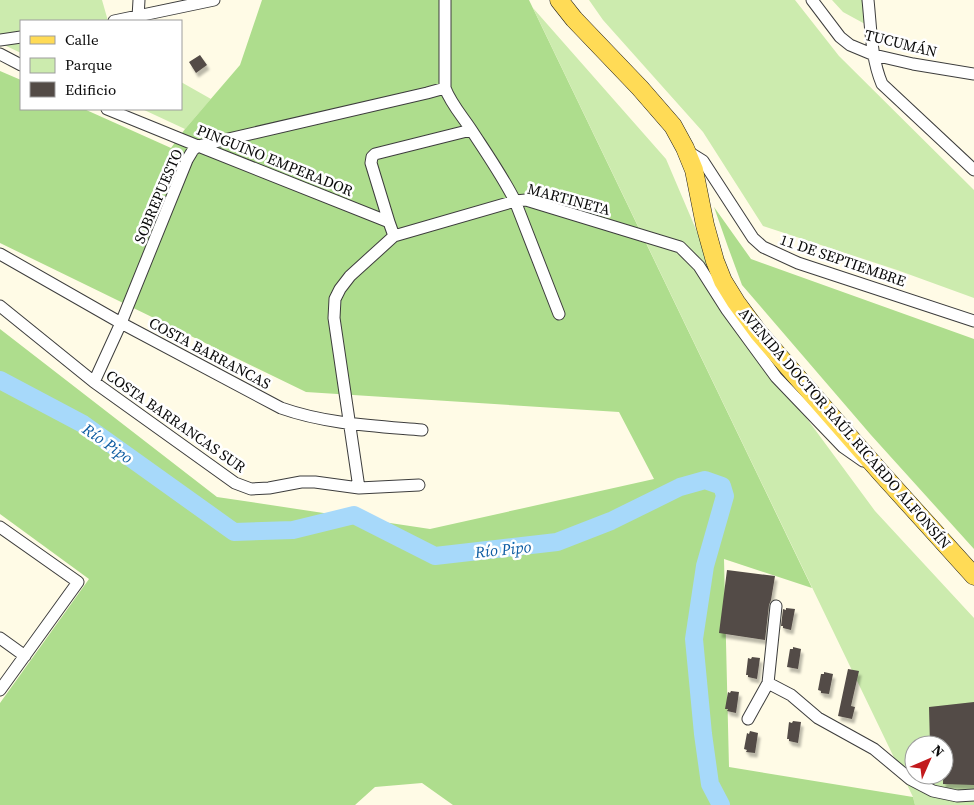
<svg xmlns="http://www.w3.org/2000/svg" width="974" height="805" font-family="'Source Serif 4',serif">
  <style>
    .green { fill: #ccebae; fill-rule: evenodd }
    .forest { fill: #aedd8d }
    .lines { fill: none; stroke-linecap: round; stroke-linejoin: round }
    .river { stroke: #a7d9fa; stroke-width: 18 }
    .building { fill: #534b46; filter: url(#shadow) }
    .street-casing { stroke: #3d3d3d; stroke-width: 13 }
    .primary-casing { stroke: #1b1b1b; stroke-width: 19 }
    .street { stroke: #fff; stroke-width: 11 }
    .primary { stroke: #ffdb56; stroke-width: 18 }
    .labels { text-anchor: middle; dominant-baseline: central; stroke-width: 5; stroke-linejoin: round; paint-order: stroke }
    .street-label { font-size: 15px; fill: #0a0a0a; stroke: #fff }
    .water-label { font-size: 16px; font-style: italic; fill: #0d5ca2; stroke: #fff }
  </style>
  <defs>
    <filter id="shadow"><feDropShadow dx="2.5" dy="4.5" stdDeviation="1" flood-color="#0004"/></filter>
  </defs>
  <rect width="100%" height="100%" fill="#fffbe6"/>
  <!-- green -->
  <path class="green" d="M0,0H102L108,21H21V53L0,43Z
    M589,0H795L839,56L974,190V298L897,270L763,226L703,132L603,20Z
    M832,0H863L865,24L843,12Z
    M533,8L666,159L735,321L875,511L974,618V805H915L913,797ZM914,745H944V775H914Z
    M181,82L211,99L185,129L142,109H181Z"/>
  <!-- forest -->
  <path class="forest" d="M262,0H529L812,588L724,559L729,767L913,797L915,805H453L422,783L375,787L355,805H0V703L89,579L0,514V329L217,497L430,529L654,479L619,412L306,392L0,243V71L21,80V109H84L171,148L185,129L240,65Z
    M714,207L751,259L974,339V549L871,435L742,285L728,247Z"/>
  <g class="lines">
    <!-- river -->
    <path class="river" d="M0,380L83,424L234,532L293,530L354,515L435,556L557,542L611,521L680,487L705,480L722,486L725,496L705,566L694,639L703,734L710,784L721,805"/>
  </g>
  <!-- building -->
  <path class="building" d="M200,55L207,65L196,73L189,62Z
    M727,570L775,576L771,600L769,605L765,640L719,633Z
    M786,608L795,609L791,630L783,628V626H781L783,609L786,610Z
    M793,647L801,649L798,669L787,667L790,649H793Z
    M752,657L760,658L757,679L748,677V675H746L748,658L751,659Z
    M848,669L859,671L851,706L855,707L852,719L838,716Z
    M824,672L833,674L829,694L821,693V691L818,690L821,674H824Z
    M731,691L739,692L736,713L727,711L728,709H725L728,692L730,693Z
    M974,702V785L943,784L944,745H930L929,707Z
    M793,721L801,722L798,743L789,741V739H787L789,722L792,723Z
    M750,731L758,733L755,753L746,752L747,750L744,749L747,733L749,734Z"/>
  <g class="lines">
    <!-- street casing -->
    <g class="street-casing">
      <path id="street" d="M445,0V88C451,104 463,117 472,131C487,154 503,177 515,201L559,314
        M812,0L840,37L850,45L874,55L913,64L974,74
        M868,0C871,28 871,58 882,84L974,170
        M138,17L139,0
        M114,21L214,0
        M0,40L21,37
        M0,54L21,65
        M107,109L198,146L389,222L394,236
        M687,151L703,161L753,238L763,247L798,263L974,321
        M389,222L371,163L372,157L375,154L471,130
        M0,254L121,323L281,408C326,424 375,426 422,430
        M0,306L94,382L235,483L251,489L269,488L301,482H315L359,488L419,485
        M94,382L121,323L187,160L193,150L198,146L427,93L445,88
        M359,488L334,318L335,299L340,289L350,276L394,236L515,201L526,200L680,247L699,266L727,310L776,377L843,447L863,461
        M0,527L78,582L0,690
        M776,606L768,683L791,695L818,718L874,749L910,779L933,791L957,796L974,795
        M0,638L25,656
        M748,719L768,683"/>
    </g>
    <!-- primary casing -->
    <g class="primary-casing">
      <path id="primary" d="M559,0L574,19L640,88L673,126L685,148L694,170L705,225L715,261L723,281L736,302L758,332L790,369L881,473L974,576"/>
    </g>
    <!-- street -->
    <use href="#street" class="street"/>
    <!-- primary -->
    <use href="#primary" class="primary"/>
  </g>
  <g class="labels">
    <!-- street labels -->
    <g class="street-label">
      <text transform="translate(901 43) rotate(14)">TUCUMÁN</text>
      <text transform="translate(275 160) rotate(22)">PINGUINO EMPERADOR</text>
      <text transform="translate(158 196) rotate(-67)">SOBREPUESTO</text>
      <text transform="translate(569 199) rotate(15)">MARTINETA</text>
      <text transform="translate(843 260) rotate(19)">11 DE SEPTIEMBRE</text>
      <text transform="translate(210 353) rotate(28)">COSTA BARRANCAS</text>
      <text transform="translate(176 421) rotate(35)">COSTA BARRANCAS SUR</text>
      <text transform="translate(845 428) rotate(49)">AVENIDA DOCTOR RAÚL RICARDO ALFONSÍN</text>
    </g>
    <!-- water labels -->
    <g class="water-label">
      <text transform="translate(108 443) rotate(35)">Río Pipo</text>
      <text transform="translate(503 549) rotate(-6)">Río Pipo</text>
    </g>
  </g>
  <!-- legend -->
  <rect x="20" y="20" width="162" height="90" fill="#ffffff" stroke="#9d9d9d"/>
  <rect x="30" y="36" width="25" height="8" fill="#ffdb56" stroke="#9d9d9d"/>
  <text x="65" y="45" font-size="15" fill="#0a0a0a">Calle</text>
  <rect x="30" y="58" width="25" height="15" fill="#ccebae" stroke="#9d9d9d"/>
  <text x="65" y="70" font-size="15" fill="#0a0a0a">Parque</text>
  <rect x="30" y="82" width="25" height="15" fill="#534b46" stroke="#9d9d9d"/>
  <text x="65" y="95" font-size="15" fill="#0a0a0a">Edificio</text>
  <!-- north arrow -->
  <g transform="translate(929 760) rotate(45)"><circle r="24" fill="#ffffff" stroke="#9d9d9d"/>
  <path d="M0-4L9 19L0 12L-9 19Z" fill="#c21a1d"/>
  <text y="-8" font-size="14" font-weight="bold" text-anchor="middle" fill="#0a0a0a">N</text>
  </g>
</svg>
